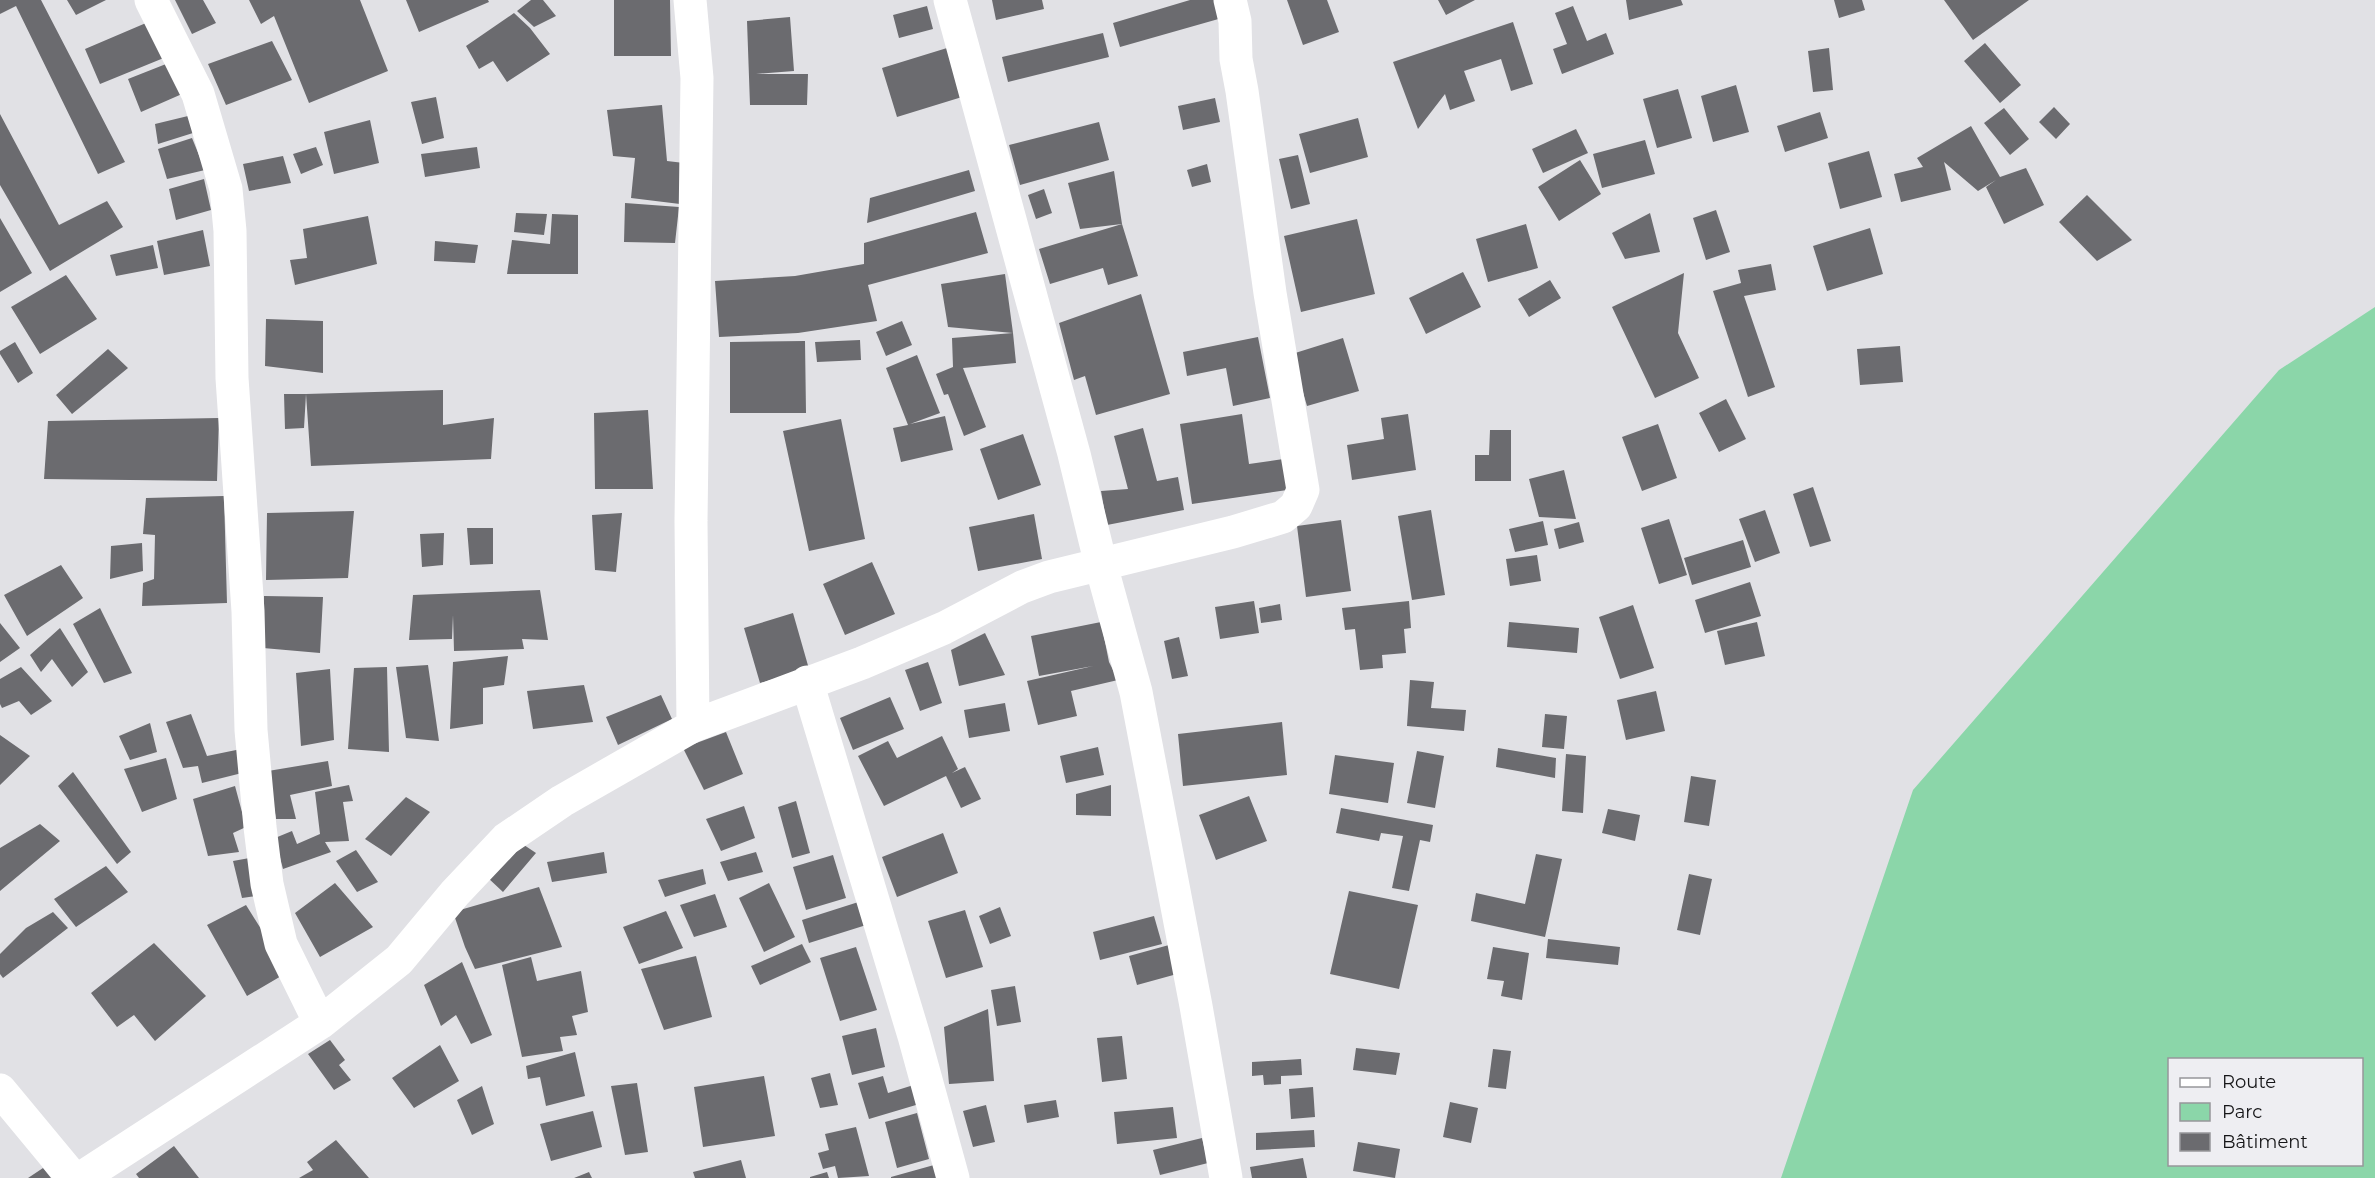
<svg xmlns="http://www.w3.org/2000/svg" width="2375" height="1178" font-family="Montserrat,sans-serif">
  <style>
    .green { fill: #8bd6a9; fill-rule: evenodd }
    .building { fill: #6b6b6f }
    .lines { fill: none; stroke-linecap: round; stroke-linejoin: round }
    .street { stroke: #fff; stroke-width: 33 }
  </style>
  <rect width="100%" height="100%" fill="#e1e1e5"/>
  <!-- green -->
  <path class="green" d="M2375,307V1178H1781L1913,790L2279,370ZM2170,1060H2362V1164H2170Z"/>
  <!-- building -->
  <path class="building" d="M0,0H41L125,162L98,174L16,6L0,14Z
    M67,0H106L76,15Z
    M175,0H203L216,23L192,34Z
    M249,0H360L388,71L309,103L274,16L261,24Z
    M406,0H488L489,2L419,32Z
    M531,0H543L556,16L534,27L517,11Z
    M614,0H670L671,56H614Z
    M992,0H1042L1044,9L996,20Z
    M1190,0H1224L1229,16L1120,47L1113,23Z
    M1287,0H1327L1339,32L1303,45Z
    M1438,0H1475L1446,15Z
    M1626,0H1681L1683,5L1629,20Z
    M1834,0H1862L1865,10L1839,18Z
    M1944,0H2029L1973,40Z
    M927,6L933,29L899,38L893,15Z
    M1573,6L1587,41L1606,33L1614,54L1562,74L1553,49L1567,44L1555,13Z
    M514,13L530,28L550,54L507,82L493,61L479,69L466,46Z
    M790,17L794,71L756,74H808L807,105H750L747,21Z
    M153,20L171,55L100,84L85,49Z
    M1513,22L1533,84L1511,91L1501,59L1464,71L1475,101L1450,110L1445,94L1418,129L1393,62Z
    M1103,33L1109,57L1008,82L1002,57Z
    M272,41L292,80L226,105L208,64Z
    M1985,43L2021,85L2000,103L1964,61Z
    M947,48L962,97L897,117L882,68Z
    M1829,48L1833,90L1813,92L1808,51Z
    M166,64L182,94L141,112L128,79Z
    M1736,85L1749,132L1713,142L1701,96Z
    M1678,89L1692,138L1657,148L1643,99Z
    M436,97L444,138L422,144L411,102Z
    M1215,98L1220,122L1183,130L1178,106Z
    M662,105L667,161L684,163L680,204L631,198L635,158L613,156L607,110Z
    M2054,107L2070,124L2056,139L2039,122Z
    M2004,108L2029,139L2010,155L1984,123Z
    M1820,112L1828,138L1785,152L1777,126Z
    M0,114L59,225L107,201L123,227L50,271L0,185Z
    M188,116L193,133L158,144L155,124Z
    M1358,118L1368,157L1310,173L1299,134Z
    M370,120L379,163L334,174L324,132Z
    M1099,122L1109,160L1020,185L1009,145Z
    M1971,126L2000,177L2026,168L2044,205L2004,224L1986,187L1996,180L1978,191L1944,162L1951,190L1901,202L1894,174L1923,167L1917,158Z
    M1576,129L1588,153L1543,173L1532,149Z
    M192,138L205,170L167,179L158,149Z
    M1645,140L1655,174L1602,188L1593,154Z
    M316,147L323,165L301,174L293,154Z
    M477,147L480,168L425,177L421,154Z
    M1869,151L1882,197L1840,209L1828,163Z
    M1298,155L1310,204L1291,209L1279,159Z
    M283,156L291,183L249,191L243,164Z
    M1580,160L1601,194L1559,221L1538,187Z
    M1207,164L1211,182L1192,187L1187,170Z
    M969,170L975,191L867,223L870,198Z
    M1114,171L1122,224L1080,229L1068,183Z
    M204,179L211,210L176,220L169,189Z
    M1044,189L1052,213L1036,219L1028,195Z
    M2087,195L2132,240L2097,261L2059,222Z
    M625,203L679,207L675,243L624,242Z
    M1716,210L1730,252L1706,260L1693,218Z
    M976,212L988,253L868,285L877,321L798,333L719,337L715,281L795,276L864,264V243Z
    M516,213L547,214L544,235L514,232Z
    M1650,213L1660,252L1625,259L1612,233Z
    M552,214L578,215V274H507L512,240L550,244Z
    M368,216L377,264L295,285L290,260L307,258L303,229Z
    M0,218L32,273L0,292Z
    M1357,219L1375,294L1301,312L1284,236Z
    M1122,224L1138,276L1108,285L1103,268L1050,284L1039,249Z
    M1526,224L1538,268L1488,282L1476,239Z
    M1870,228L1883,274L1827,291L1813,246Z
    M203,230L210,266L164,275L157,241Z
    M435,241L478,245L475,263L434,261Z
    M153,245L158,268L116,276L110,255Z
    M1771,264L1776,290L1744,296L1775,387L1748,397L1713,291L1741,283L1738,270Z
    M1463,272L1481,307L1426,334L1409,298Z
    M1684,273L1678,333L1699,378L1655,398L1612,307Z
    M1005,274L1013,333L948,327L941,284Z
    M66,275L97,319L40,354L11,307Z
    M1550,280L1561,298L1529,317L1518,299Z
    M1141,294L1170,394L1096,415L1085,376L1074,380L1059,323Z
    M266,319L323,321V373L265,366Z
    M902,321L912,345L886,356L876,332Z
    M1013,333L1016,363L963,368L986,427L964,436L948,394L944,395L936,374L953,367L952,338Z
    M1258,337L1270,398L1233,406L1226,368L1187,376L1183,352Z
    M1343,338L1359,391L1307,406L1292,354Z
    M860,340L861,360L817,362L815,342Z
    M805,341L806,413H730V342Z
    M15,342L33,373L18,383L0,354V351Z
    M1900,346L1903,382L1860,385L1857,349Z
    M108,349L128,368L72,414L56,395Z
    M917,355L940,413L910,424L945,416L953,450L901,462L893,428L908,425L886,368Z
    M443,390V425L494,418L491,459L311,466L306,394Z
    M284,394H306L304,428L285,429Z
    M1726,399L1746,439L1719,452L1699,413Z
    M648,410L653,489H595L594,413Z
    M1242,414L1249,464L1290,458L1294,489L1192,504L1180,424Z
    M1408,414L1416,470L1352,480L1347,445L1384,439L1381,418Z
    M219,418L217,481L44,479L48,421Z
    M841,419L865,539L809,551L783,431Z
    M1658,424L1677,478L1642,491L1622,437Z
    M1143,428L1157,481L1178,477L1184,510L1107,525L1101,491L1128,489L1114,436Z
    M1490,430H1511V481H1475V455H1489Z
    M1023,434L1041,485L998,500L980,449Z
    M1564,470L1576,519L1539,517L1529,479Z
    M1813,487L1831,541L1810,547L1793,494Z
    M224,496L227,603L142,606L143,583L154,579L155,535L143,534L146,498Z
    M1431,510L1445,595L1412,600L1398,516Z
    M1765,510L1780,553L1755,562L1739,519Z
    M354,511L348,578L266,580L267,513Z
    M622,513L616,572L595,570L592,515Z
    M1034,514L1042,559L978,571L969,527Z
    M1669,519L1687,575L1659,584L1641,528Z
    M1341,520L1351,591L1306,597L1297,526Z
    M1543,521L1548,545L1515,552L1509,529Z
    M1579,522L1584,542L1559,549L1554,529Z
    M467,528H493V564L470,565Z
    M444,533L443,565L422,567L420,534Z
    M1743,540L1751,567L1692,585L1684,558Z
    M142,543L143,571L110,579L111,546Z
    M1537,555L1541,581L1510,586L1506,559Z
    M872,562L895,614L845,635L823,584Z
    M61,565L83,598L27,636L4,595Z
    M1750,582L1761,616L1705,633L1695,600Z
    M540,590L548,640L522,639L524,649L454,651L453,615L452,639L409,640L413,595Z
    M264,596L323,597L320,653L263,648Z
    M1254,601L1259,633L1220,639L1215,607Z
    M1409,601L1411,628L1404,629L1406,653L1382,655L1383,668L1360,670L1355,629L1345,630L1342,608Z
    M1280,604L1282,620L1261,623L1259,608Z
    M1633,605L1654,668L1620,679L1599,617Z
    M100,608L132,673L104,683L73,624Z
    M793,613L809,669L760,683L744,628Z
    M1101,622L1109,662L1118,680L1071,691L1077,716L1038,725L1027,681L1093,666L1039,676L1031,636Z
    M1509,622L1579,628L1577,653L1507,647Z
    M1757,622L1765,656L1725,665L1717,631Z
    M0,623L20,648L0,662Z
    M60,628L88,672L72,687L52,659L41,672L30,655Z
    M985,633L1005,675L959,686L951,650Z
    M1179,637L1188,676L1172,679L1164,641Z
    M508,656L504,685L483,688V724L450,729L453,662Z
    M928,662L942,703L920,711L905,670Z
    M428,665L439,741L406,738L396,667Z
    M21,667L52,701L31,715L19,701L2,708L0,704V679Z
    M387,667L389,752L348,749L354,668Z
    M330,669L334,740L301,746L296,673Z
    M1410,680L1434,682L1431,708L1466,710L1464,731L1407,726Z
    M584,685L593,722L533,729L527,691Z
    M1656,691L1665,731L1626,740L1617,700Z
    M661,695L672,719L618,745L606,717Z
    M890,697L904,729L853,750L840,718Z
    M1005,703L1010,731L969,738L964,710Z
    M191,714L207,756L241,749L246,772L202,783L198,766L183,768L166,722Z
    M1545,714L1567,716L1564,749L1542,747Z
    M1282,722L1287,775L1183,786L1178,734Z
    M150,723L157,752L130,760L119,736Z
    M726,732L743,774L704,790L683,748Z
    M0,735L30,756L0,785Z
    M942,736L958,769L952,773L965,767L981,799L961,808L946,776L884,806L858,756L888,741L897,758Z
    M1098,747L1104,775L1066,783L1060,756Z
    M1498,748L1556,758L1555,778L1496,767Z
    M1417,751L1444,756L1435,808L1407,803Z
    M1566,754L1586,756L1583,813L1562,811Z
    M1335,755L1394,763L1388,803L1329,794Z
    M166,758L177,799L142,812L124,769Z
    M328,761L332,786L290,795L296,819H276L268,771Z
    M73,772L131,852L117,864L58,786Z
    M1691,776L1716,780L1709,826L1684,822Z
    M349,785L353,801L343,802L349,841L325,842L331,852L283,869L275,838L292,831L297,844L320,834L315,792Z
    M1111,785V816L1076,815V794Z
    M235,786L246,827L233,833L239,852L208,856L193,799Z
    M1249,796L1267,841L1216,860L1199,815Z
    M406,797L430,812L391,856L365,839Z
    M796,801L810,853L792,858L778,807Z
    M744,806L755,838L721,851L706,819Z
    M1341,808L1433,825L1430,842L1420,840L1409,891L1392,888L1403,836L1381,833L1379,841L1336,833Z
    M1608,809L1640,815L1635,841L1602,833Z
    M40,824L60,841L0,891V848Z
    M943,833L958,873L897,897L882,857Z
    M524,845L536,853L503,892L487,877Z
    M356,850L378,882L357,892L336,861Z
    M604,852L607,873L552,882L547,862Z
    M756,852L763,872L728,881L720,862Z
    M1536,854L1562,859L1545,937L1471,921L1476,893L1525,904Z
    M833,855L846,898L806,910L793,867Z
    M255,857L263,895L242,898L233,861Z
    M106,866L128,892L76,927L54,899Z
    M703,869L706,884L665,897L658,880Z
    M1689,874L1712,879L1700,935L1677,930Z
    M335,883L373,927L320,957L295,913Z
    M769,883L795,937L764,952L739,898Z
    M539,887L562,947L475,969L465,947L453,912Z
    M1349,891L1418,905L1399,989L1330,974Z
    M715,894L727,927L694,937L680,905Z
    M871,898L879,921L809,943L802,920Z
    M246,905L288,972L247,996L207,925Z
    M1000,907L1011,936L990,944L979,916Z
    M965,910L983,967L946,978L928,921Z
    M666,911L683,948L639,964L623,927Z
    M53,912L68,928L3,978L0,974V954L26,928Z
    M1154,916L1162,944L1100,960L1093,932Z
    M1548,939L1620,947L1618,965L1546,958Z
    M154,943L206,996L155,1041L134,1015L117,1027L91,993Z
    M802,944L811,962L760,985L751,966Z
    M1169,945L1177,974L1137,985L1129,956Z
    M856,947L877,1010L840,1021L820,958Z
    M1493,947L1529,953L1522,1000L1501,996L1504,981L1487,979Z
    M696,956L712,1017L664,1030L641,969Z
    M531,957L537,981L581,971L588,1012L572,1016L577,1035L560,1037L563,1051L522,1057L502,965Z
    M462,962L492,1035L471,1044L456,1015L441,1026L424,985Z
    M1015,986L1021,1022L997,1026L991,990Z
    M988,1009L994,1081L949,1084L944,1027Z
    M876,1028L885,1067L852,1075L842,1036Z
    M1122,1036L1127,1079L1102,1082L1097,1038Z
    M330,1040L345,1060L339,1065L351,1080L334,1090L308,1054Z
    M440,1045L459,1081L414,1108L392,1078Z
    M1356,1048L1400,1053L1396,1075L1353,1070Z
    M1493,1049L1511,1051L1506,1089L1488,1087Z
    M575,1052L585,1096L546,1106L540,1077L528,1079L526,1066Z
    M1301,1059L1302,1075L1281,1076V1084L1264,1085L1263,1075L1252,1076V1062Z
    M830,1073L838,1105L820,1108L811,1078Z
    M764,1076L775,1136L703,1147L694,1087Z
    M883,1076L888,1093L920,1083L926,1102L869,1119L858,1083Z
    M637,1083L648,1152L625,1155L611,1086Z
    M482,1086L494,1124L472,1135L457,1100Z
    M1313,1087L1315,1117L1291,1119L1289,1089Z
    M1056,1100L1059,1117L1027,1123L1024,1105Z
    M1450,1102L1478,1108L1471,1143L1443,1137Z
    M986,1105L995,1142L973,1147L963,1111Z
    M1173,1107L1177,1138L1117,1144L1114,1112Z
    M593,1111L602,1147L551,1161L540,1124Z
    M917,1113L929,1159L897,1168L885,1122Z
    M856,1127L869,1176L838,1178L835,1166L823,1169L818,1153L829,1150L825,1134Z
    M1314,1130L1315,1147L1256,1150V1133Z
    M1202,1138L1208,1163L1160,1175L1153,1150Z
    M336,1140L369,1178H299L313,1170L307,1162Z
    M1358,1142L1400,1149L1395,1178L1353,1171Z
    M174,1146L199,1178H139L136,1174Z
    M1303,1158L1307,1178H1252L1250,1167Z
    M741,1160L746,1178H695L693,1172Z
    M934,1165L938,1178H891V1177Z
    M43,1168L51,1178H28Z
    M589,1172L592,1178H574Z
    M827,1172L829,1178H810V1177Z"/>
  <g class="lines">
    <!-- street -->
    <path class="street" d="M151,0L198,94L226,189L230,231L232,378L248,611L251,730L260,827L267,884L281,944L320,1023
      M690,0L697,78L691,521L693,726
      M950,0L1074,454L1101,565L1136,692L1196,1006L1226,1178
      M807,682L914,1036L953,1178
      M0,1090L73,1178
      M81,1178L320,1023L399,960L455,893L506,839L562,801L693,726L862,663L944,628L1022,587L1049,577L1233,532L1283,517L1296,506L1303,490L1270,293L1242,91L1236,59L1235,21L1230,0"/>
  </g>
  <!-- legend -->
  <rect x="2168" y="1058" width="195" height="108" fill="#eeeef2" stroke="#97979a" stroke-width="1.5"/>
  <rect x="2180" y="1078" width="30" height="9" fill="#ffffff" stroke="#97979a" stroke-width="1.5"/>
  <text x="2222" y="1088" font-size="18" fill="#151517">Route</text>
  <rect x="2180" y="1103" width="30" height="18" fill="#8bd6a9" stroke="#97979a" stroke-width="1.5"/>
  <text x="2222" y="1118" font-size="18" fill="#151517">Parc</text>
  <rect x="2180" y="1133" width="30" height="18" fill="#6b6b6f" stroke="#97979a" stroke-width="1.5"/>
  <text x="2222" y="1148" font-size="18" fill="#151517">Bâtiment</text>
</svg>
